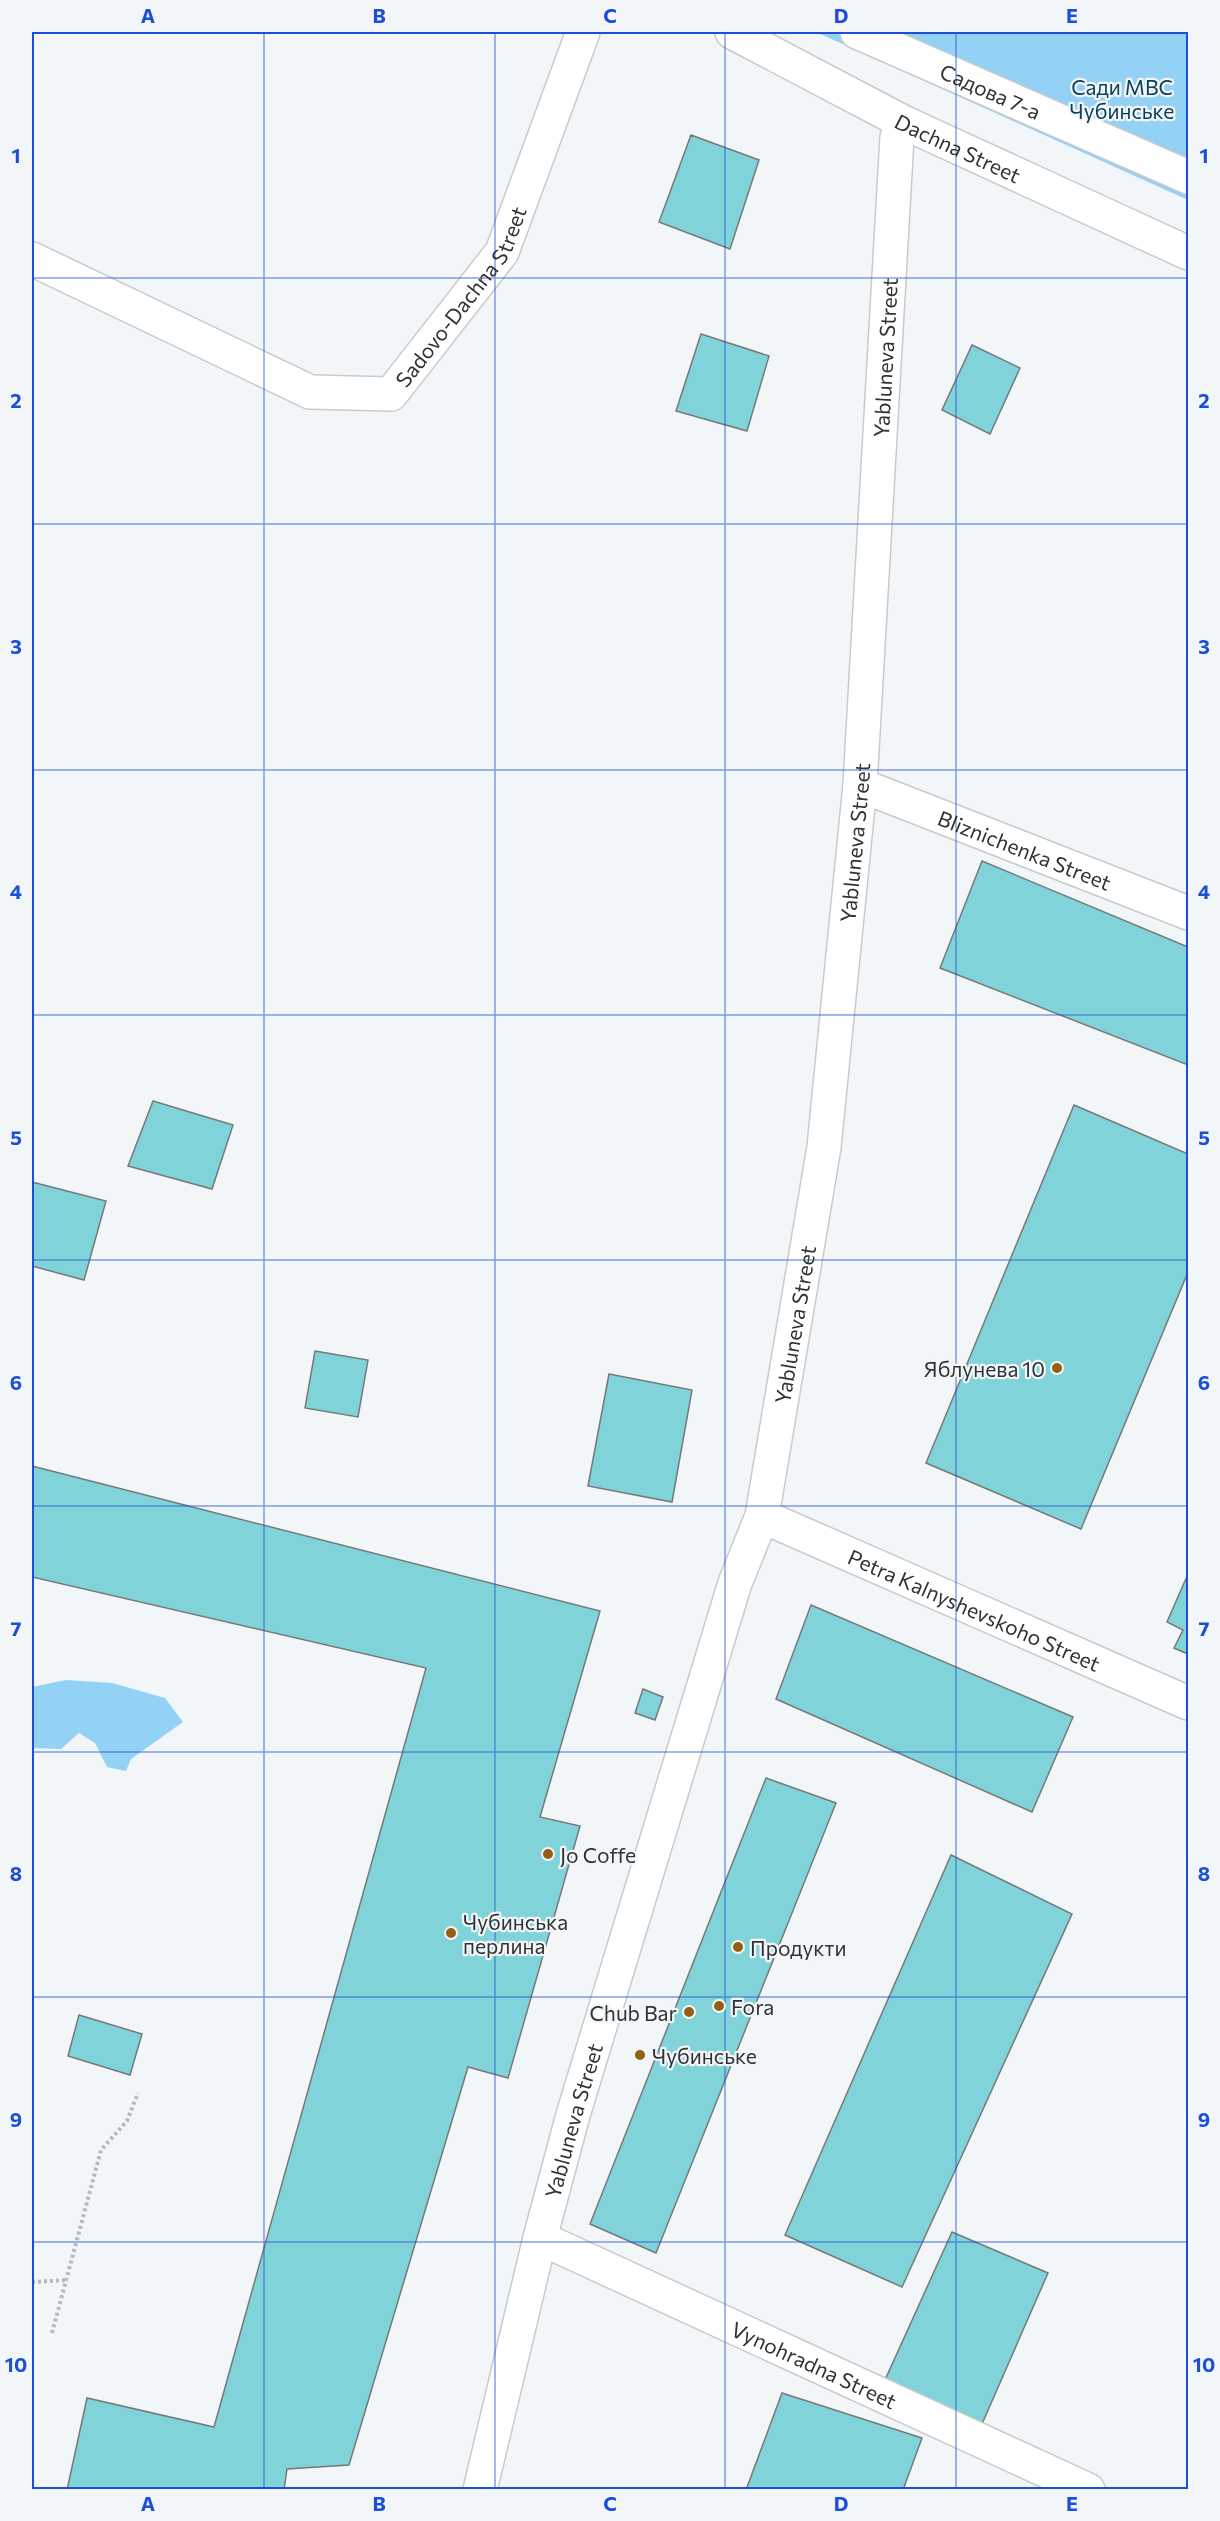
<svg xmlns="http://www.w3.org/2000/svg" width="1220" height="2521" font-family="Commissioner,sans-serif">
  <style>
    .green { fill: #93d1f5 }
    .building { fill: #80d4d9; stroke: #757979; stroke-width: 1.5 }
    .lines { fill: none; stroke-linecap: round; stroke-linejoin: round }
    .street-casing { stroke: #c7cbcd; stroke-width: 36 }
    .path { stroke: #b6b9ba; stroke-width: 4; stroke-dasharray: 3 3; stroke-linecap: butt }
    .street { stroke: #fff; stroke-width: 33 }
    .grid { fill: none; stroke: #1d4ed8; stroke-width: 1.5; stroke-opacity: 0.55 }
    .poi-dot { fill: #936013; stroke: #f2f6f8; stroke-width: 2 }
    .labels { text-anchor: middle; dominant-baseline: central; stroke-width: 4.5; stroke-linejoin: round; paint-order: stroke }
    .park-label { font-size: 21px; fill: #0b4159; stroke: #f2f6f8 }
    .street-label { font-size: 21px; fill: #313333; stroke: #f2f6f8 }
    .poi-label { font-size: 21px; fill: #313333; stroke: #f2f6f8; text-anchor: start }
    .neatline { fill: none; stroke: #1d4ed8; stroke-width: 2 }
    .grid-label { font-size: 20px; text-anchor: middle; font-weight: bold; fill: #1d4ed8 }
  </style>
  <rect width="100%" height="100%" fill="#f2f6f8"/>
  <!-- green -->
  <path class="green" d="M816,32H1188V200Z
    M66,1680L112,1683L165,1698L183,1722L131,1759L126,1771L107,1767L95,1743L79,1733L61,1749L32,1748V1687Z"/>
  <!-- building -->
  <path class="building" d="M691,135L759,160L730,249L659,222Z
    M701,334L769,356L747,431L676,411Z
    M972,345L1020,368L990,434L942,410Z
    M982,861L1188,947V1065L940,968Z
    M153,1101L233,1125L212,1189L128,1166Z
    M1074,1105L1188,1154V1272L1081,1529L926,1463Z
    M32,1182L106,1201L84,1280L32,1266Z
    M315,1351L368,1360L358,1417L305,1408Z
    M609,1374L692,1390L672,1502L588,1486Z
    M32,1466L600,1611L540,1817L580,1826L508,2078L468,2067L349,2465L287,2469L284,2490H67L87,2398L214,2427L426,1668L32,1577Z
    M1188,1574V1654L1174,1648L1183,1630L1167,1622Z
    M811,1605L1073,1717L1032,1812L776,1699Z
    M643,1689L663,1697L655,1720L635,1713Z
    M766,1778L836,1803L656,2253L590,2224Z
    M951,1855L1072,1914L902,2287L785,2235Z
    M79,2015L142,2034L130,2075L68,2056Z
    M952,2232L1048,2273L982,2424L885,2380Z
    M782,2393L922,2438L903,2490H746Z"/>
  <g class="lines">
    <!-- street casing -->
    <g class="street-casing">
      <g id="street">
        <path id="s1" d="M732,32L905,123L1188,253"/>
        <path id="s2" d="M857,32L1188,177"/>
        <path id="s3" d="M32,259L310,392L391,394L502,252L583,32"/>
        <path id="s4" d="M860,785L1188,913"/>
        <path id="s5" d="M762,1516L1188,1703"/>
        <path id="s6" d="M540,2238L1088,2490"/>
        <path id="s7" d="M480,2490L540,2238L573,2115L735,1583L762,1516L824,1147L860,785L897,137L905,123"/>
      </g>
    </g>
    <!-- path -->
    <path class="path" d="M32,2282L66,2280
      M52,2333L101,2150L127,2121L138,2093"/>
    <!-- street -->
    <use href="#street" class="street"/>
  </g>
  <!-- grid -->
  <path class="grid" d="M264,32V2490M495,32V2490M725,32V2490M956,32V2490M32,278H1188M32,524H1188M32,770H1188M32,1015H1188M32,1260H1188M32,1506H1188M32,1752H1188M32,1997H1188M32,2242H1188"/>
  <!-- markers -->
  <g class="poi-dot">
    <circle cx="1057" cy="1368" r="6"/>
    <circle cx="548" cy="1854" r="6"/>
    <circle cx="451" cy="1933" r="6"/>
    <circle cx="738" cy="1947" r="6"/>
    <circle cx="719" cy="2006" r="6"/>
    <circle cx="689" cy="2012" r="6"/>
    <circle cx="640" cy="2055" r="6"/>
  </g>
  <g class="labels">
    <!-- park labels -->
    <g class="park-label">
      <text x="1122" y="86">Сади МВС<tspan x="1122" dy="24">Чубинське</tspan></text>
    </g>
    <!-- street labels -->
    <g class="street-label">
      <text stroke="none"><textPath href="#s2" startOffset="146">Садова 7-а</textPath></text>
      <text stroke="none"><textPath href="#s1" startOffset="254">Dachna Street</textPath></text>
      <text stroke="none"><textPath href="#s3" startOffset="510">Sadovo-Dachna Street</textPath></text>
      <text stroke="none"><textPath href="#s7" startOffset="2181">Yabluneva Street</textPath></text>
      <text stroke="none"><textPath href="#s7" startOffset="1695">Yabluneva Street</textPath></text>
      <text stroke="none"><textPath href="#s4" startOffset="177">Bliznichenka Street</textPath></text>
      <text stroke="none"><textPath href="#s7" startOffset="1209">Yabluneva Street</textPath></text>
      <text stroke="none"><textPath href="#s5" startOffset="232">Petra Kalnyshevskoho Street</textPath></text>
      <text stroke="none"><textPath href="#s7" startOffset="381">Yabluneva Street</textPath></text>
      <text stroke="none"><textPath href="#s6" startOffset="302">Vynohradna Street</textPath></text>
    </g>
    <!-- poi labels -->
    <g class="poi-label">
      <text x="1045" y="1368" text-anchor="end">Яблунева 10</text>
      <text x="560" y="1854">Jo Coffe</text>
      <text x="463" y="1921">Чубинська<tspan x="463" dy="24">перлина</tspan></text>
      <text x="750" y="1947">Продукти</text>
      <text x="731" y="2006">Fora</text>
      <text x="677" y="2012" text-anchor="end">Chub Bar</text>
      <text x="652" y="2055">Чубинське</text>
    </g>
  </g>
  <!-- border -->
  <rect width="1220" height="2521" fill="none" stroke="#f2f6f8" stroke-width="66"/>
  <rect x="33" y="33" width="1154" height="2455" class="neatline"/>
  <g class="grid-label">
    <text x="148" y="23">A</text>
    <text x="379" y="23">B</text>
    <text x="610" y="23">C</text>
    <text x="841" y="23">D</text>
    <text x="1072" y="23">E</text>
    <text x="16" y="163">1</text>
    <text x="1204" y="163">1</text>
    <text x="16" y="408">2</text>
    <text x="1204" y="408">2</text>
    <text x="16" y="654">3</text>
    <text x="1204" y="654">3</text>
    <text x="16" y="899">4</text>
    <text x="1204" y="899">4</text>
    <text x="16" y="1145">5</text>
    <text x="1204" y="1145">5</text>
    <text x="16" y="1390">6</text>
    <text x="1204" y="1390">6</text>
    <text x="16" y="1636">7</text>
    <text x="1204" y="1636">7</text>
    <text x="16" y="1881">8</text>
    <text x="1204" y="1881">8</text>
    <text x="16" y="2127">9</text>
    <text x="1204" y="2127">9</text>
    <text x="16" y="2372">10</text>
    <text x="1204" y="2372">10</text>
    <text x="148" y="2511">A</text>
    <text x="379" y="2511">B</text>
    <text x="610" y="2511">C</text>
    <text x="841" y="2511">D</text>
    <text x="1072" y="2511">E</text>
  </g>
</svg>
